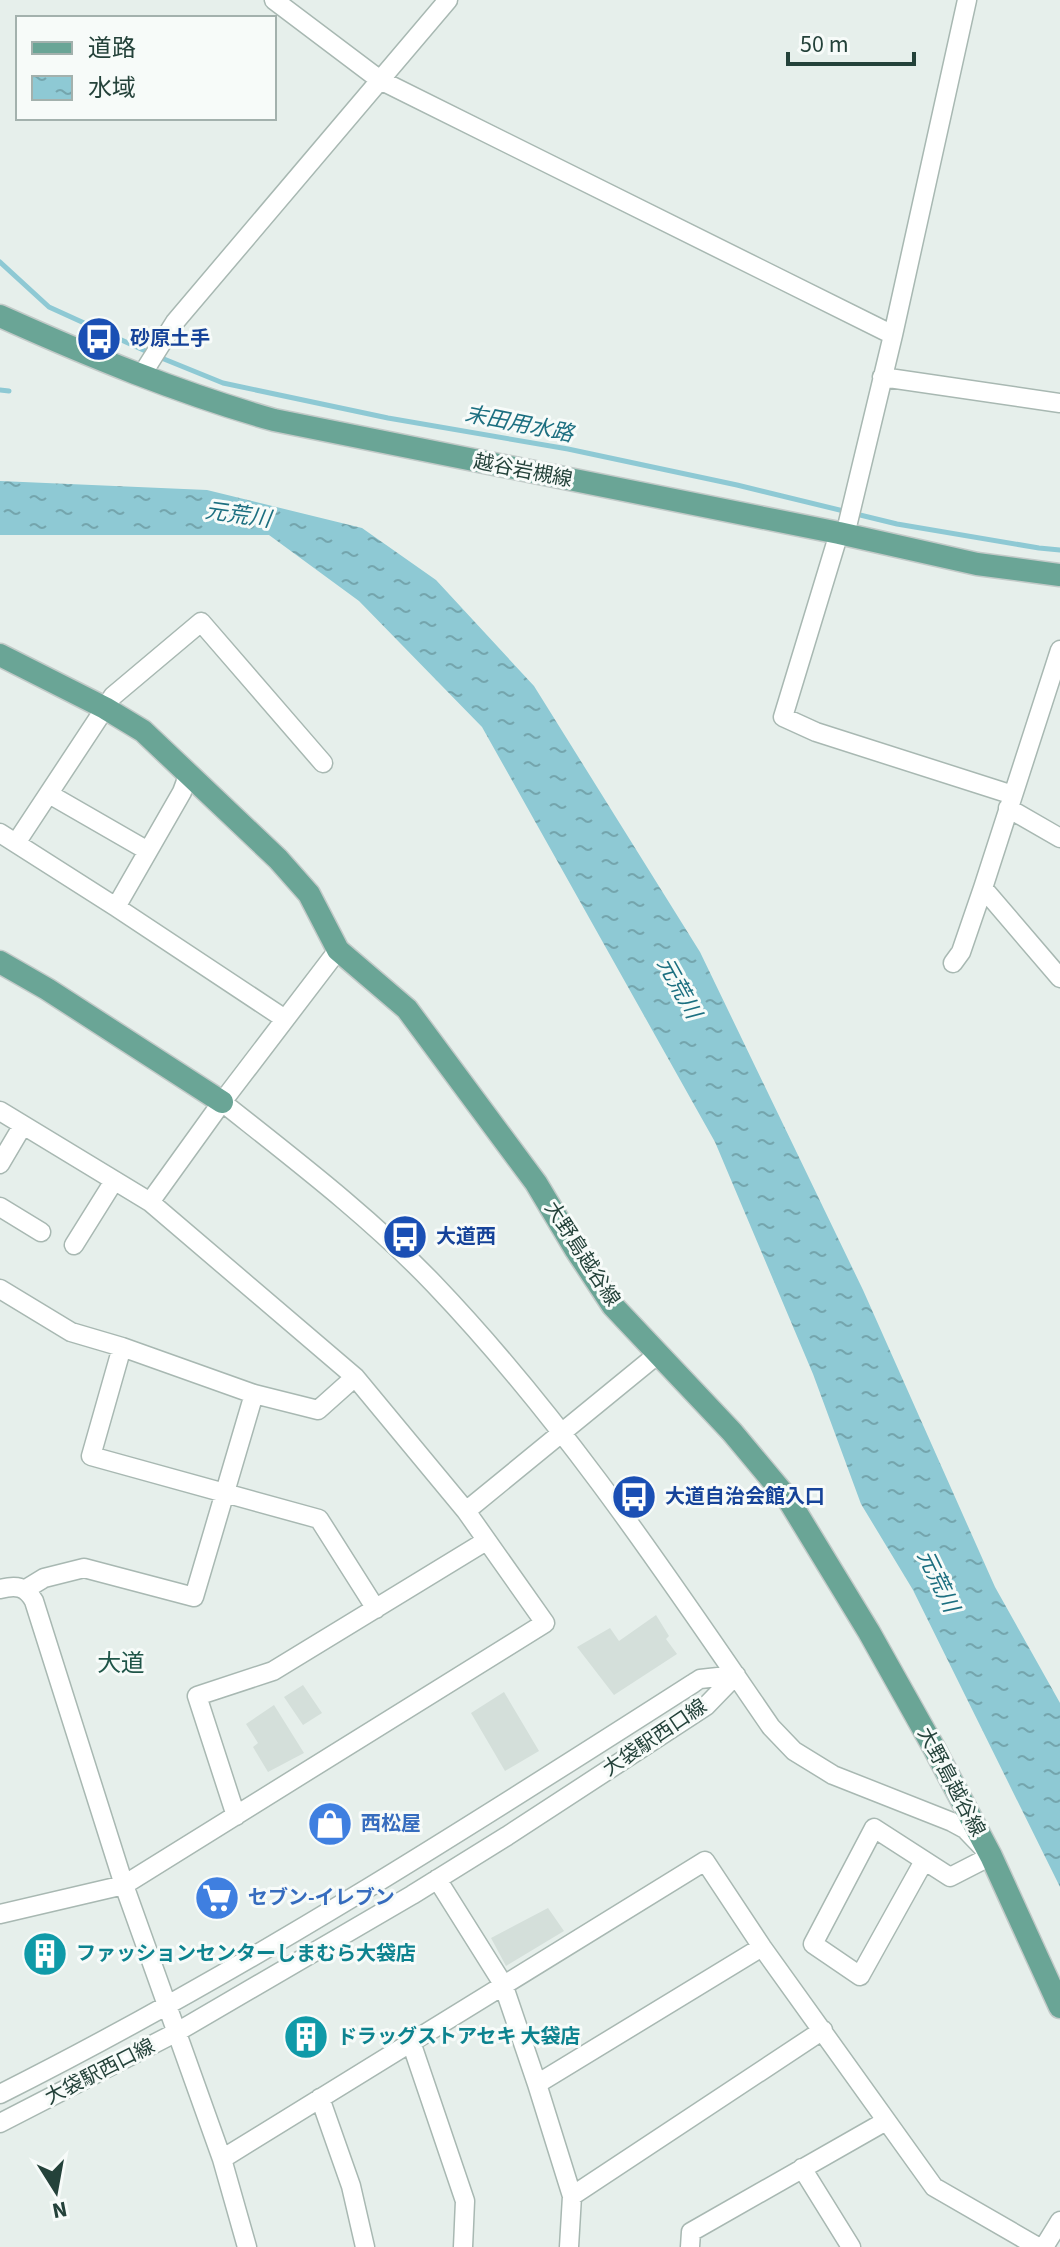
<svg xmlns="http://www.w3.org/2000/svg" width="1060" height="2247" font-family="'Source Sans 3','Noto Sans JP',sans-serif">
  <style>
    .built { fill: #d4dfda }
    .water { fill: url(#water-ripples) }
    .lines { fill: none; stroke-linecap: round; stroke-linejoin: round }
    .stream { stroke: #8ec9d4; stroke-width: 5 }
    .minor-casing { stroke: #a8b8b2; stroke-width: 21 }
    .major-casing { stroke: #c2cac8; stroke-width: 25 }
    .minor { stroke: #fff; stroke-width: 18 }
    .major { stroke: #6aa596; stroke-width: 22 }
    .labels { text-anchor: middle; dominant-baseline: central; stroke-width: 6; stroke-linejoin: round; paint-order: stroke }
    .transit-label { font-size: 20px; font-weight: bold; fill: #164399; stroke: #f7fbf9; text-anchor: start }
    .street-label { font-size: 20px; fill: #24423a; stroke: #f7fbf9 }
    .shop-label { font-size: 20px; font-weight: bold; fill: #366cbe; stroke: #f7fbf9; text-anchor: start }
    .culture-label { font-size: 20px; font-weight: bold; fill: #0d838f; stroke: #f7fbf9; text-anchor: start }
    .water-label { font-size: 22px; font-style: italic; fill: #1c6f80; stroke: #f7fbf9 }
    .quarter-label { font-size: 24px; fill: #1f5548; stroke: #f7fbf9 }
  </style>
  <defs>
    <pattern id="water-ripples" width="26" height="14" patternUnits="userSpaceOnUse" patternTransform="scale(2)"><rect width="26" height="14" fill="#8ec9d4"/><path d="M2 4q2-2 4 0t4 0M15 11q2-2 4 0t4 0" fill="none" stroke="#74a5ad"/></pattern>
  </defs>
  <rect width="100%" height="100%" fill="#e6efeb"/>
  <!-- built -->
  <path class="built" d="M656,1615L669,1636L666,1639L677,1654L614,1695L577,1647L610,1628L619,1641Z
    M303,1685L322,1713L303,1725L284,1697Z
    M504,1692L539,1751L505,1771L471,1713Z
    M274,1705L304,1753L268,1772L253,1747L258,1743L246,1724Z
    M548,1908L564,1931L506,1966L491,1938Z"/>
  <!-- water -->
  <path class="water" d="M0,481L207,490L362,528L436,580L534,686L700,952L863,1290L995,1587L1060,1703V1887L913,1590L861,1504L813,1374L715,1142L482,727L359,601L269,535H0Z"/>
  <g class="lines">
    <!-- stream -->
    <path class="stream" d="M0,262L49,307L150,353
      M159,357L223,383L388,418L568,449L737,485L897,524L1039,548L1060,550
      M0,390L9,391"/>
    <!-- minor casing -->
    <g class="minor-casing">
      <path id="minor" d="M274,0L380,80L893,335
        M141,376L175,322L448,0
        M882,377L1060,403
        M839,533L783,717L816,732L1013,795
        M845,535L893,335L967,0
        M49,794L148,851
        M1008,808L1060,838
        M0,833L116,907L285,1019
        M16,843L113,696L201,622L323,763
        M983,888L1060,978
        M116,907L182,792L189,773
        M953,963L961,952L983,888L1060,650
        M222,1102C295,1160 370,1217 434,1284C563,1419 666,1574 771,1727L794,1751L833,1775L952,1822L965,1829L991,1856L950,1877L874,1828L813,1944L860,1976L924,1861
        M0,1111L150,1202L355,1377L466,1511L545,1623L124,1885L0,1914
        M0,1164L23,1125
        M150,1202L222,1102L338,950
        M0,1207L41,1232
        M74,1245L114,1181
        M0,1289L71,1332L122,1347L254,1394L318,1410L355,1377
        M122,1347L91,1456L319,1519L376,1609
        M466,1511L658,1354
        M0,1589C16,1585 26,1586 34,1601L124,1885L222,2159L247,2247
        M26,1589L44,1578L84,1568L194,1597L254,1394
        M236,1816L197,1696L273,1671L486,1541
        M437,1879L503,1984L537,2084L572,2196L569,2247
        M411,2042L465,2201L463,2247
        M537,2084L762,1947
        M0,2094C243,1972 472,1825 700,1679L736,1675
        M320,2098L351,2186L365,2247
        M0,2123L177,2032L412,1895L507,1836L706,1706L736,1675
        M222,2159L705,1861L762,1947L934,2187L1038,2247
        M802,2168L851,2247
        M572,2196L823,2030
        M690,2247L691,2232L886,2121
        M1044,2247L1060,2221"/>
    </g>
    <!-- major casing -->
    <g class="major-casing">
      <path id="major" d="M0,316C89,356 179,393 274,420L839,533L977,564L1060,575
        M0,655L105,708L143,731L278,859L309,894L338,950L407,1009L536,1183L576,1250L613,1306L732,1432L788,1499L869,1632L934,1748L991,1856L1060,2007
        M0,962L47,989L222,1102"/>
    </g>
    <!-- minor -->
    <use href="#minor" class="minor"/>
    <!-- major -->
    <use href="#major" class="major"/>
  </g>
  <!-- icons -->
  <defs>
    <g id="bus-disc" transform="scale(2.3)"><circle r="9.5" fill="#1a4fb4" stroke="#f7fbf9"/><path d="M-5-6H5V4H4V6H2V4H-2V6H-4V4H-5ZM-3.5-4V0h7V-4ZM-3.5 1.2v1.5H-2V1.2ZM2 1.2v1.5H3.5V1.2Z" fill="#fff"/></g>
    <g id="shop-disc" transform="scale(2.3)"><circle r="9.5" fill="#3f7fe0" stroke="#f7fbf9"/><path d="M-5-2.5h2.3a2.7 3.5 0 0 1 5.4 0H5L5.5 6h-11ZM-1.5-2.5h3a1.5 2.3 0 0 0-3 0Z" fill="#fff"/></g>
    <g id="supermarket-disc" transform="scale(2.3)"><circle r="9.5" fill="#3f7fe0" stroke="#f7fbf9"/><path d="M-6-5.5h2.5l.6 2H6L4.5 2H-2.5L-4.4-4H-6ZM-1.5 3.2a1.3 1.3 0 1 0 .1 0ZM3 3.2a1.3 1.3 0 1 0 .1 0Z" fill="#fff"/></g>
    <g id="building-disc" transform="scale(2.3)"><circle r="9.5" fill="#0f9aa8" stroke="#f7fbf9"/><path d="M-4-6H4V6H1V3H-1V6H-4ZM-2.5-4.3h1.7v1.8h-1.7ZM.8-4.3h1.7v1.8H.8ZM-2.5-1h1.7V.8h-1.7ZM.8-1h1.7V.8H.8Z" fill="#fff"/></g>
  </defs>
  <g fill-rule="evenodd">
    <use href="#bus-disc" x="99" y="339"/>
    <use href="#bus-disc" x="405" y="1237"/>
    <use href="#bus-disc" x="634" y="1497"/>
    <use href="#shop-disc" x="330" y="1824"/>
    <use href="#supermarket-disc" x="217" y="1898"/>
    <use href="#building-disc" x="45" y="1954"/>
    <use href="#building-disc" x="306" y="2037"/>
  </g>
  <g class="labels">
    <!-- transit labels -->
    <g class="transit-label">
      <text x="130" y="339">砂原土手</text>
      <text x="436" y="1237">大道西</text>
      <text x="665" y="1497">大道自治会館入口</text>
    </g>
    <!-- street labels -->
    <g class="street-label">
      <text transform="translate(523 471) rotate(11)">越谷岩槻線</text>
      <text transform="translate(582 1254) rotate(57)">大野島越谷線</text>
      <text transform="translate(655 1738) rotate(-34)">大袋駅西口線</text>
      <text transform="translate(951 1782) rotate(62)">大野島越谷線</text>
      <text transform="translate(100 2072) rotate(-27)">大袋駅西口線</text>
    </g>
    <!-- shop labels -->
    <g class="shop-label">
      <text x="361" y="1824">西松屋</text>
      <text x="248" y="1898">セブン-イレブン</text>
    </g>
    <!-- culture labels -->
    <g class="culture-label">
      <text x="76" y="1954">ファッションセンターしまむら大袋店</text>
      <text x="337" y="2037">ドラッグストアセキ 大袋店</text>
    </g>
    <!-- water labels -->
    <g class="water-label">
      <text transform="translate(519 424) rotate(11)">末田用水路</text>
      <text transform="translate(238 515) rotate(8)">元荒川</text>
      <text transform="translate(679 988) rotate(61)">元荒川</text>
      <text transform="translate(938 1581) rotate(64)">元荒川</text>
    </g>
    <!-- quarter labels -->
    <g class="quarter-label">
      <text x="121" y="1663">大道</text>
    </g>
  </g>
  <!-- legend -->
  <rect x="16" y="16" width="260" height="104" fill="#f7fbf9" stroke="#a3b1ad" stroke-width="2"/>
  <rect x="32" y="42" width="40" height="12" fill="#6aa596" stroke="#a3b1ad" stroke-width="2"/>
  <text x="88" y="56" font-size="24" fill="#24423a">道路</text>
  <rect x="32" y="76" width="40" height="24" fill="url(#water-ripples)" stroke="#a3b1ad" stroke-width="2"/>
  <text x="88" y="96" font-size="24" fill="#24423a">水域</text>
  <!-- north arrow -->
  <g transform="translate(56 2191) rotate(169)" stroke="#f7fbf9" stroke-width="6" paint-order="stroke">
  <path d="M0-6L14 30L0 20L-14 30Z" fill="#24423a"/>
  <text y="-12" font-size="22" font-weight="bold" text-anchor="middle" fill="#24423a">N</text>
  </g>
  <!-- scale -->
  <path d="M788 52v12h126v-12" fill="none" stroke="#24423a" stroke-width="4"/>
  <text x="800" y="52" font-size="24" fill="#24423a" stroke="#f7fbf9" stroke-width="6" paint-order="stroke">50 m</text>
</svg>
